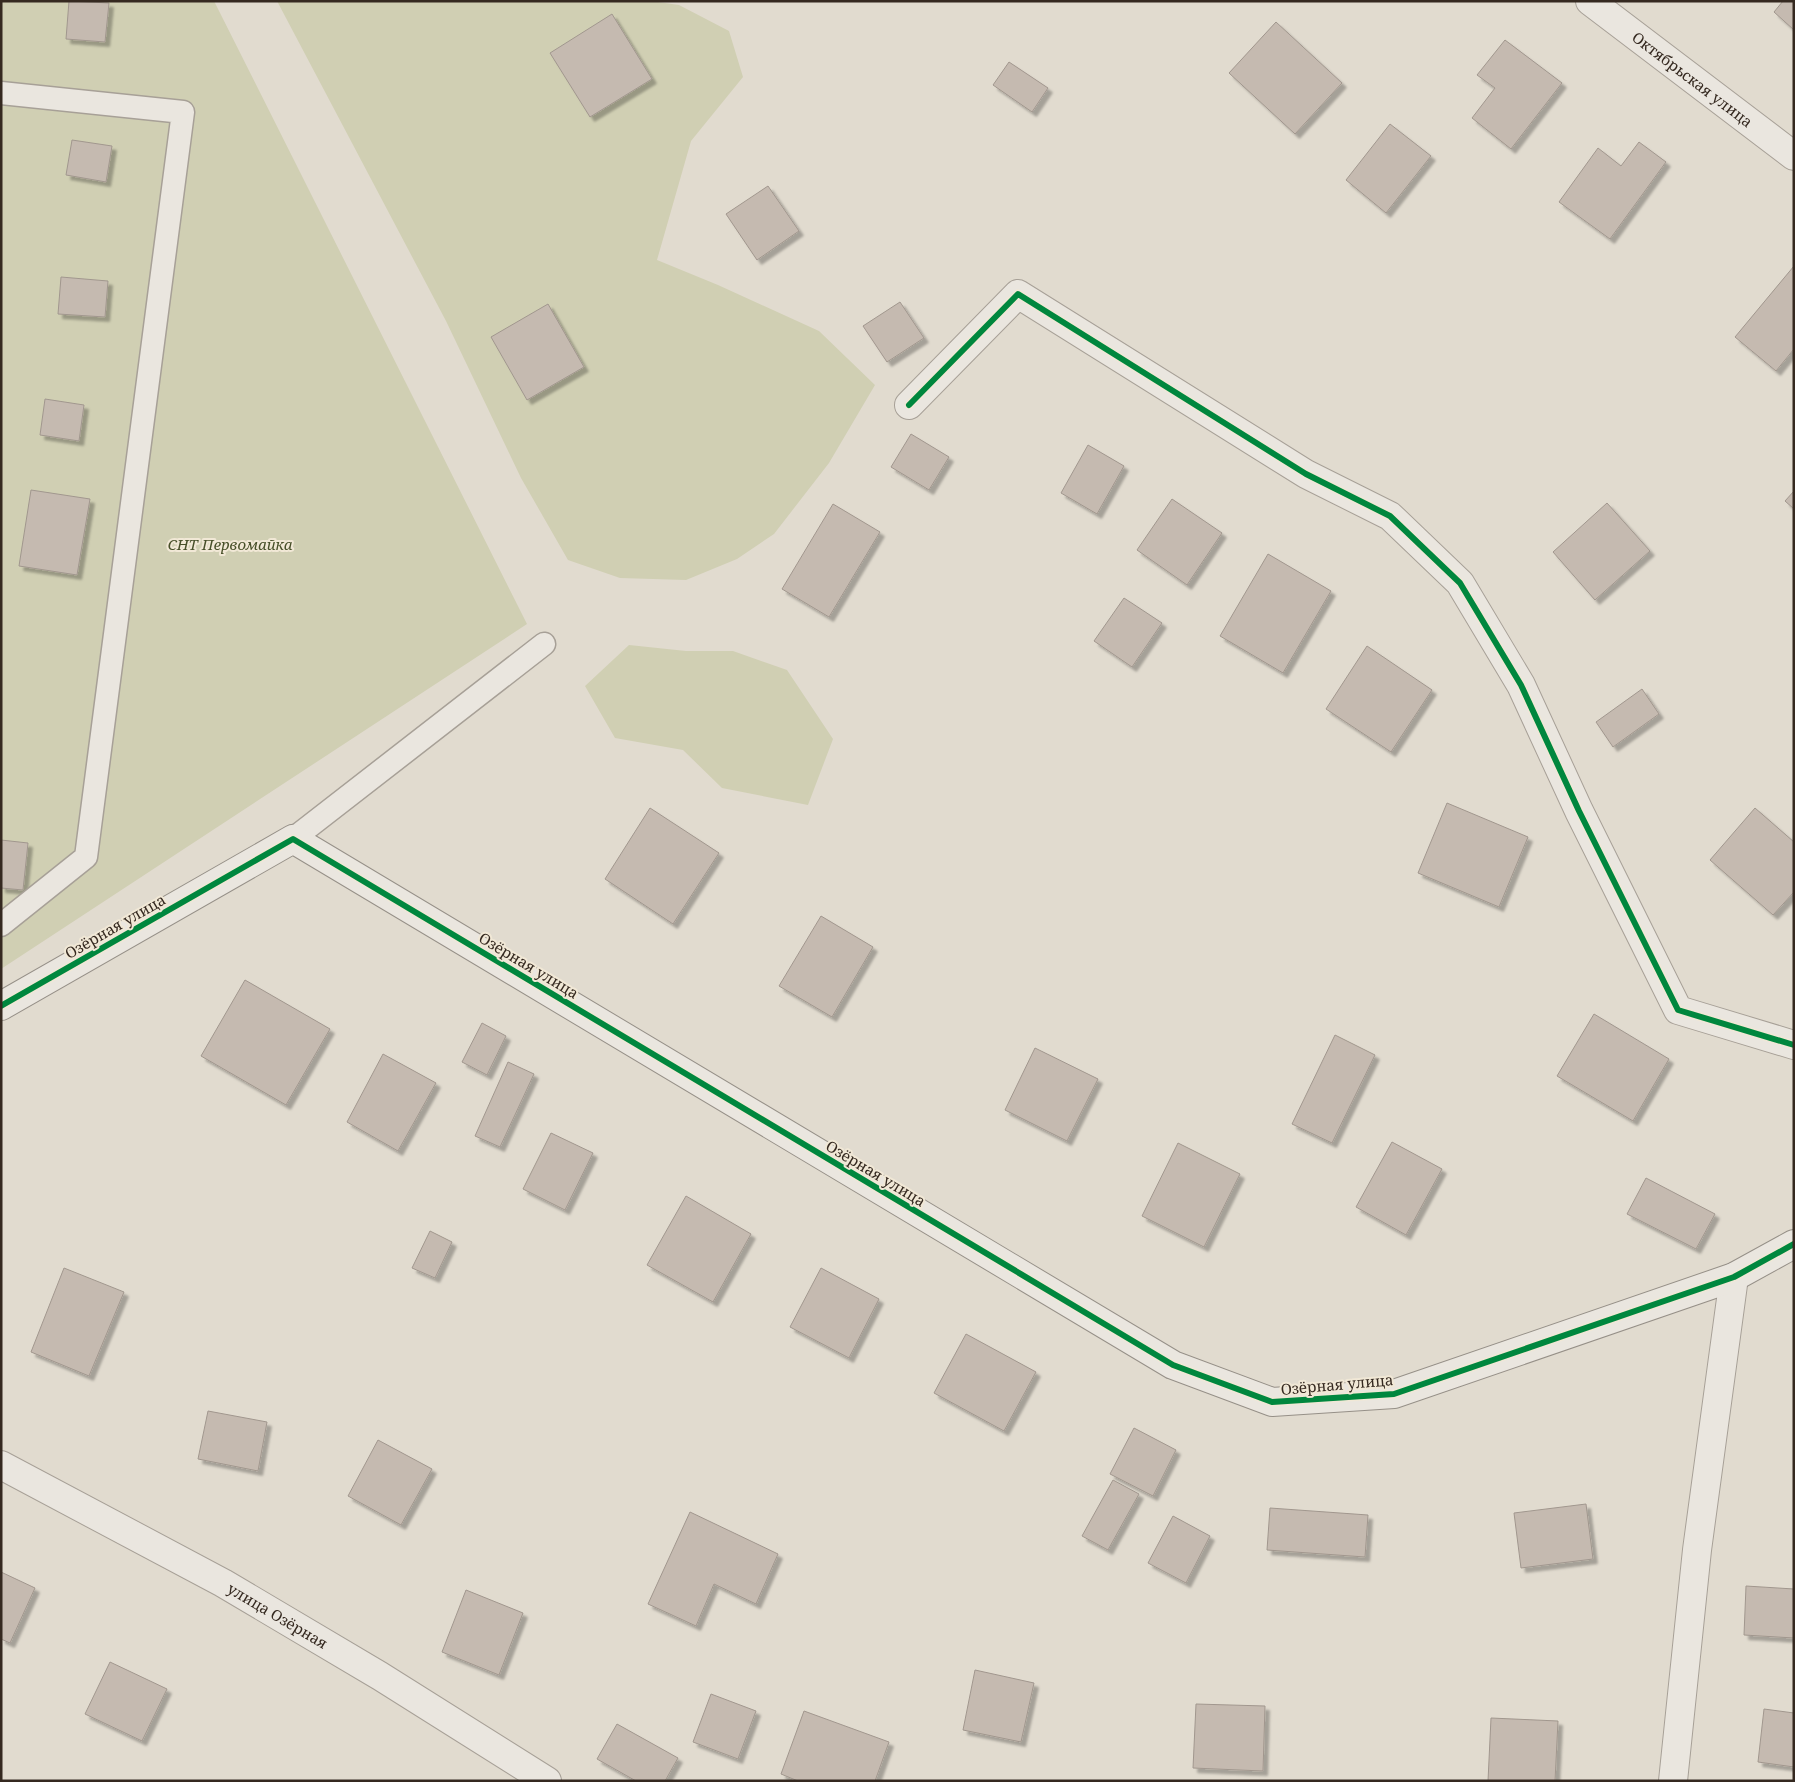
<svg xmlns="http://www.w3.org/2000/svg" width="1795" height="1782" font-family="'Noto Serif',serif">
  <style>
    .green { fill: #d0cfb3 }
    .building { fill: #c5bab0; stroke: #a1978e; filter: url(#shadow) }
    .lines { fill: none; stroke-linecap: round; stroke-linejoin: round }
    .lane-casing { stroke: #a7a097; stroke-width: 25 }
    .street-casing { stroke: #a7a097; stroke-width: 30 }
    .secondary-casing { stroke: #969088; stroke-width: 30 }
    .lane { stroke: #eae6df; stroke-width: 22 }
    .street { stroke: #eae6df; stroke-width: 28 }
    .secondary { stroke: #eae6df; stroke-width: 28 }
    .cycleway-casing { stroke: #f1e8d6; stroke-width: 9 }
    .cycleway { stroke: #00873e; stroke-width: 6 }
    .labels { text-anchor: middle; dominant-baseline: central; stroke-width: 4; stroke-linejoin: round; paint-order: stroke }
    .street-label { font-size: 15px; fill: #352920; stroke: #f1e8d6 }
    .park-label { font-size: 15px; font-style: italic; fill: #474f29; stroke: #f1e8d6 }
  </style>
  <defs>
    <filter id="shadow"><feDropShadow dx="4.5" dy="4.5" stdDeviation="1" flood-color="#0004"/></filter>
  </defs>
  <rect width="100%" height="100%" fill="#e1dbcf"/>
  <!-- green -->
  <path class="green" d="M1,1H214L527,624L1,969Z
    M277,1H651L679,5L729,31L743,77L691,141L657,260L718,285L819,331L875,385L829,463L774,534L737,559L686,580L620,578L568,560L521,478L446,321Z
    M629,645L686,651H733L787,670L833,739L808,805L722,788L683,750L615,738L585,686Z"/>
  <!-- building -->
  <path class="building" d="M69,1L109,3L105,42L66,39Z
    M1783,1H1794V30L1774,12Z
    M612,14L652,79L590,117L550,53Z
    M1276,22L1342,83L1295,134L1229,73Z
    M1505,40L1562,83L1511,149L1472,118L1495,88L1477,75Z
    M1009,62L1048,88L1032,112L993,85Z
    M1390,124L1431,156L1386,213L1346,180Z
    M72,140L112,146L106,182L66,175Z
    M1639,142L1666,162L1610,239L1559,202L1598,148L1621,166Z
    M768,186L799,231L757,260L726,214Z
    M1794,266V349L1776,371L1735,337Z
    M61,277L108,281L105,317L58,314Z
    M900,302L924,338L887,362L863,326Z
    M548,304L584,367L527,400L491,337Z
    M45,399L84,405L79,441L40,435Z
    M911,434L949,457L929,490L891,467Z
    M1088,445L1124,466L1097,514L1061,493Z
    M31,490L90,499L77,575L19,566Z
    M1794,491V509L1785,501Z
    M1172,499L1222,533L1187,585L1137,550Z
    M1607,503L1650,551L1595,600L1553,552Z
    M833,504L880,532L829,617L782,589Z
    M1268,554L1331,591L1283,673L1220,636Z
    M1124,598L1162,623L1132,667L1094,641Z
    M1367,646L1432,690L1391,752L1326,709Z
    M1642,689L1659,714L1613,747L1596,722Z
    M1447,803L1528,837L1499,907L1418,873Z
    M650,808L719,853L673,924L605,879Z
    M1755,808L1794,842V892L1773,915L1710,860Z
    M1,840L28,843L23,890L1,888Z
    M821,916L873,947L832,1017L779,986Z
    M245,980L330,1029L286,1105L201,1056Z
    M1594,1014L1669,1059L1633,1121L1557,1076Z
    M482,1023L506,1036L487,1075L462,1062Z
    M1335,1035L1375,1055L1332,1143L1292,1124Z
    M1035,1048L1098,1079L1067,1141L1005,1110Z
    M383,1054L436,1083L398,1151L347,1122Z
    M508,1062L534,1074L500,1147L475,1136Z
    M551,1133L593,1153L565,1210L523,1189Z
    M1392,1142L1442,1169L1406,1235L1356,1207Z
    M1178,1143L1240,1174L1204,1247L1142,1216Z
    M1646,1178L1715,1214L1696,1249L1627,1214Z
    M686,1196L751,1234L713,1302L647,1265Z
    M430,1231L452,1242L435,1278L412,1268Z
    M64,1268L124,1292L89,1376L31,1352Z
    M821,1268L879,1299L849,1358L790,1327Z
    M966,1334L1036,1372L1004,1431L934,1393Z
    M208,1411L267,1422L258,1471L198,1459Z
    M1134,1428L1176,1450L1153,1496L1110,1474Z
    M378,1440L432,1469L401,1525L348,1496Z
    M1113,1480L1139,1494L1108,1550L1082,1536Z
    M1586,1504L1593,1559L1521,1568L1514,1513Z
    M1270,1508L1368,1515L1365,1557L1267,1550Z
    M690,1512L778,1554L756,1604L714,1584L696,1626L648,1604Z
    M1173,1516L1210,1536L1186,1583L1148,1563Z
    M1,1572L35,1588L10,1643L1,1639Z
    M1746,1586L1794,1589V1638L1744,1635Z
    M466,1590L523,1613L499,1675L442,1652Z
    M110,1662L167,1689L142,1741L85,1714Z
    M975,1670L1034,1683L1021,1742L963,1730Z
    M711,1694L756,1711L738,1759L693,1742Z
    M1196,1704L1265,1706L1263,1771L1193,1768Z
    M1764,1709L1794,1713V1767L1758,1762Z
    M804,1711L889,1742L875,1781H798L781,1774Z
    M1491,1718L1558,1721L1555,1781H1488Z
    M617,1724L678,1758L665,1781H636L597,1759Z"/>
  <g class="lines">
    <!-- lane casing -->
    <g class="lane-casing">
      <path id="lane" d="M1,93L183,112L86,857L1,925
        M293,839L544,644"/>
    </g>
    <!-- street casing -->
    <g class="street-casing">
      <g id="street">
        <path id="s1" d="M1590,1L1794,156"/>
        <path d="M909,405L1018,294L1306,474L1390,516L1460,583L1521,685L1579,811L1678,1010L1794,1045"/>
        <path id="s2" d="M1,1465L223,1583L380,1676L547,1781"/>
        <path d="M1673,1781L1697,1550L1734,1277"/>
      </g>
    </g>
    <!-- secondary casing -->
    <g class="secondary-casing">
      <path id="secondary" d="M1,1006L293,839L1173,1365L1272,1402L1394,1394L1734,1277L1794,1244"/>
    </g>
    <!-- lane -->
    <use href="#lane" class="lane"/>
    <!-- street -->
    <use href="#street" class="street"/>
    <!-- secondary -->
    <use href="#secondary" class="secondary"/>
    <!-- cycleway casing -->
    <g class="cycleway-casing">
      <path id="cycleway" d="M909,405L1018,294L1306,474L1390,516L1460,583L1521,685L1579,811L1678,1010L1794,1045
        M1,1006L293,839L1173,1365L1272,1402L1394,1394L1734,1277L1794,1244"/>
    </g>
    <!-- cycleway -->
    <use href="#cycleway" class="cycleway"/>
  </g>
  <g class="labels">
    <!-- street labels -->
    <g class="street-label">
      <text stroke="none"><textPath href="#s1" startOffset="129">Октябрьская улица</textPath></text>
      <text transform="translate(115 926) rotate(-30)">Озёрная улица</text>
      <text transform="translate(529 965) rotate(31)">Озёрная улица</text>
      <text transform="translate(876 1173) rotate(31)">Озёрная улица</text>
      <text transform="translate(1337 1384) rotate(-5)">Озёрная улица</text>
      <text stroke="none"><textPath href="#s2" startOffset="315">улица Озёрная</textPath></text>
    </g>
    <!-- park labels -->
    <g class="park-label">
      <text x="230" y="544">СНТ Первомайка</text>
    </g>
  </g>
  <!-- border -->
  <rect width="1795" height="1782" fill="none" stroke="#352920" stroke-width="5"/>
</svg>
